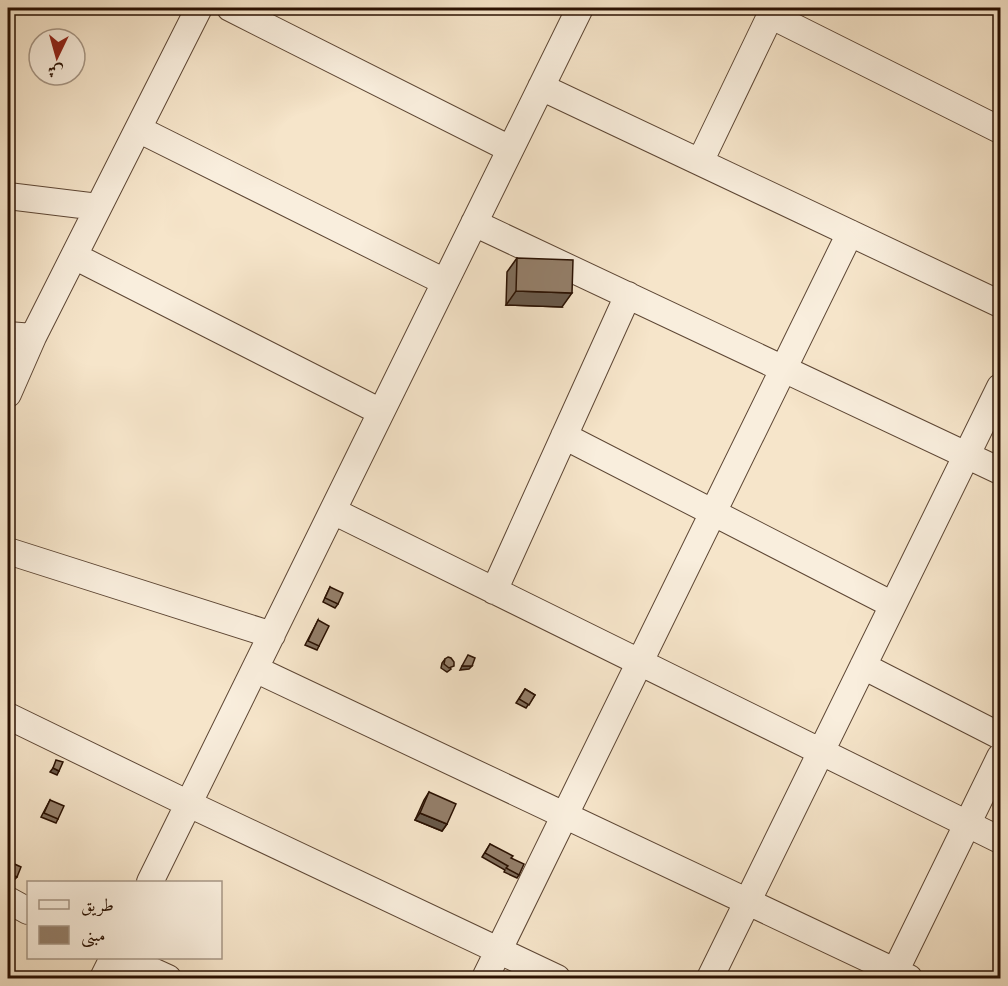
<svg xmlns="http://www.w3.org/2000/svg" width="1008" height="986" font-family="Cardo,Amiri,serif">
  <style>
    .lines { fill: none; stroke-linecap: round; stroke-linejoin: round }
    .minor-casing { stroke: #5d4634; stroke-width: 28 }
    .minor { stroke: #f9eedd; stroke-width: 26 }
    .wall { fill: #7f6d5b; stroke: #2a1102; stroke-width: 1.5 }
    .shaded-wall { fill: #68594a; stroke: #2a1102; stroke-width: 1.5 }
    .building { fill: #947f6a; stroke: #2a1102; stroke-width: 1.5 }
  </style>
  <rect width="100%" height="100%" fill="#f6e5ca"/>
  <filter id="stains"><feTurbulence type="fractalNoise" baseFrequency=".00333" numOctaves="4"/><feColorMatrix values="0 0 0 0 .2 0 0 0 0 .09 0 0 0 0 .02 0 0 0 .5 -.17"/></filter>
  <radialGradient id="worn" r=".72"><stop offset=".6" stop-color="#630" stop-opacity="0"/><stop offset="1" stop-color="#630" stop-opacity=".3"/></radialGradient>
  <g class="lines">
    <!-- minor casing -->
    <g class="minor-casing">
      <path id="minor" d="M230,8L510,149
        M770,15L1000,130
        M541,87L1000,304
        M138,129L445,282
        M700,162L774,8
        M8,196L98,207
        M474,223L1000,471
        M74,256L381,412
        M8,335L33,337
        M8,394L33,337L199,8
        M564,436L893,605
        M333,511L1000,840
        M8,551L272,635
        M494,591L628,295
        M863,666L1000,736
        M255,669L909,978
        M8,716L189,804L557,978
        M150,882L580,8
        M8,900L28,911
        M124,958L168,978
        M103,978L113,958
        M485,978L850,233
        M710,978L1000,387
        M892,978L1000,757"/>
    </g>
    <!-- minor -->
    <use href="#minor" class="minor"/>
  </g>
  <!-- wall -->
  <path class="wall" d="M517,258L562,307L506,305L507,272Z
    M330,587L338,604L335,608L323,602Z
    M318,620L319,646L317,650L305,645Z
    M445,659L451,669L447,672L441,668L442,663Z
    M525,689L535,695L526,708L516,703Z
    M429,792L447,824L442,831L415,820L424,800Z
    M50,800L58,819L56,823L41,817Z
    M490,844L511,858L519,875L517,878L504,872L505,870L482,857Z"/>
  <!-- shaded-wall -->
  <path class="shaded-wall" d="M516,291L572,293L562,307L506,305Z
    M462,666H472L469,669L460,670Z
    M53,768L59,771L57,775L50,772Z
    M420,813L447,824L442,831L415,820Z
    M8,873L17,877L14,880L8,877Z"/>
  <!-- building -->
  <path class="building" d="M517,258L573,260L572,293L516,291Z
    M330,587L343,593L338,604L325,598Z
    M318,620L329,626L319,646L308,641Z
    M468,655L475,658L472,666H462Z
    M448,657L451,658L454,662V666L449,668L444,664L445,659Z
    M525,689L535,695L529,705L519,699Z
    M56,760L63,762L59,771L53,768Z
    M429,792L456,804L447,824L420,813Z
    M50,800L64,806L58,819L44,813Z
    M490,844L513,856L511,858L524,864L519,875L506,868L508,866L485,853Z
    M8,861L21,867L17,877L8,873Z"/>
  <!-- margin -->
  <rect width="1008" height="986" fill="none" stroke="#f6e5ca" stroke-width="30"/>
  <rect x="9" y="9" width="990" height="968" fill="none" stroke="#2a1102" stroke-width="3"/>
  <rect x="15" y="15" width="978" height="956" fill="none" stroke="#2a1102" stroke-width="1.5"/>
  <!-- legend -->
  <rect x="27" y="881" width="195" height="78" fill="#f9eedd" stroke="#a69685" stroke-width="1.5"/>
  <rect x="39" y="900" width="30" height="9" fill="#f9eedd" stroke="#a69685" stroke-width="1.5"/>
  <text x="81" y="911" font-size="18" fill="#2a1102">طريق</text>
  <rect x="39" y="926" width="30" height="18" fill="#947f6a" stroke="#a69685" stroke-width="1.5"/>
  <text x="81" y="941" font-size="18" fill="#2a1102">مبنى</text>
  <!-- north arrow -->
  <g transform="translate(57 57) rotate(185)"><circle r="28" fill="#f9eedd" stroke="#a69685" stroke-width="1.5"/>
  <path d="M0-4.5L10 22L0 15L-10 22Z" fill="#8f2418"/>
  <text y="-9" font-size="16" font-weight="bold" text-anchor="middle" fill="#2a1102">ش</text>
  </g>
  <rect width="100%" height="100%" filter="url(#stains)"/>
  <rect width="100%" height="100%" fill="url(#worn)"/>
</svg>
